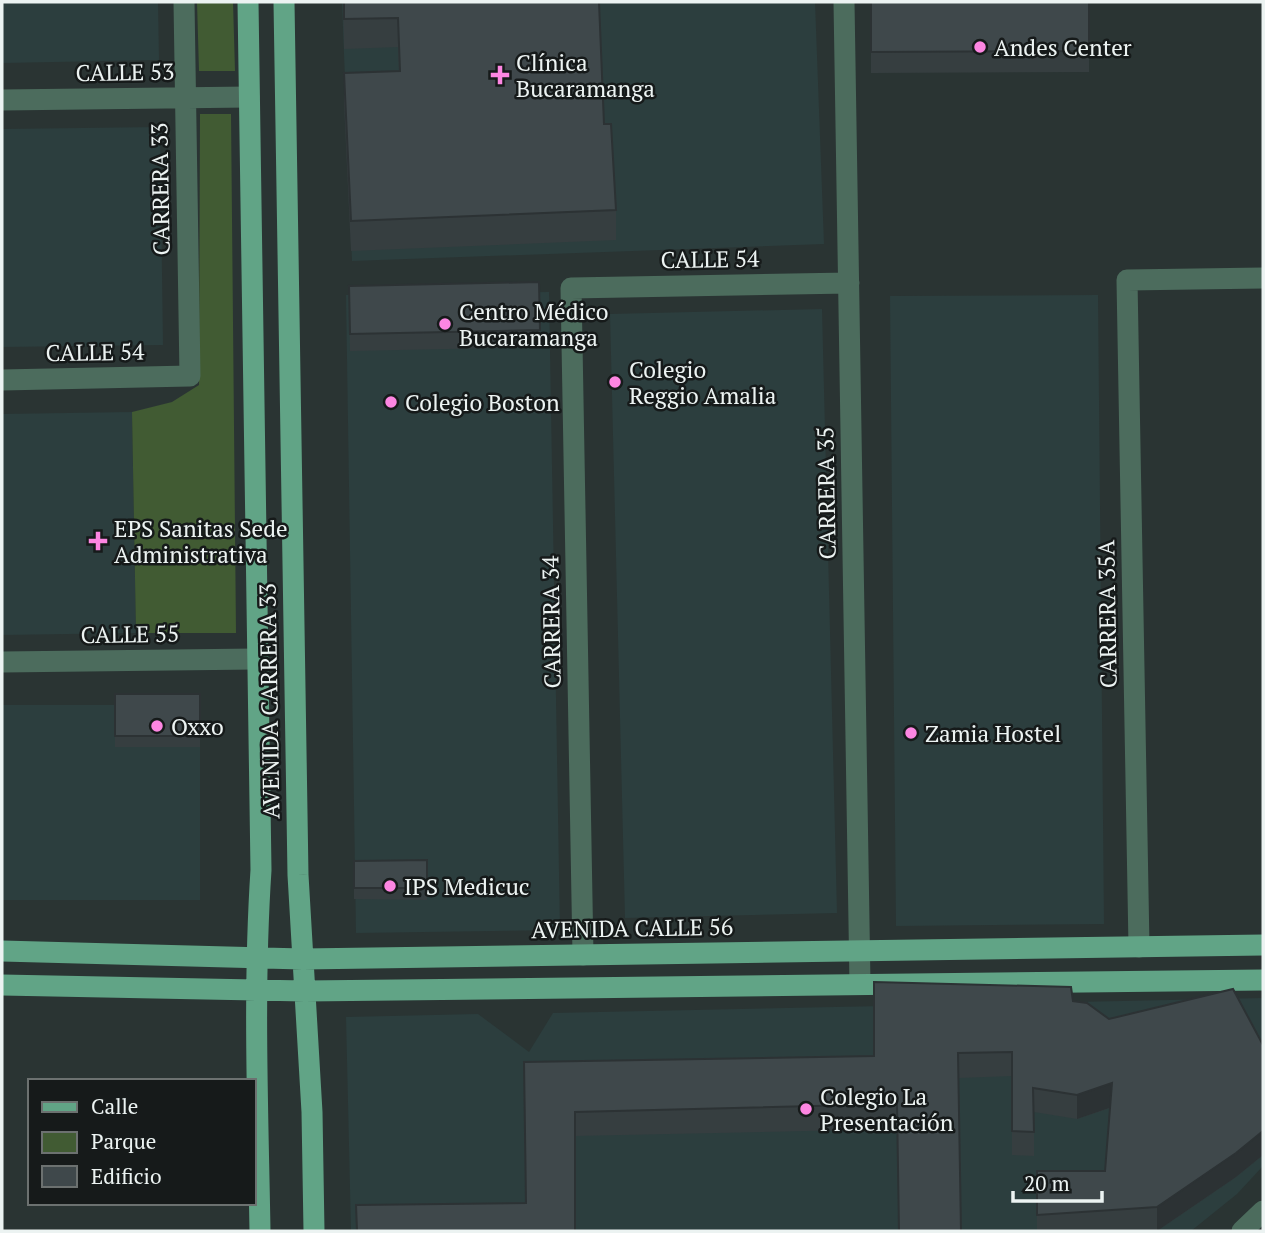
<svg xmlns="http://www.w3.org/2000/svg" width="1265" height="1233" font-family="'PT Serif',serif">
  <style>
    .built { fill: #2c3e3e }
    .green { fill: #415b33 }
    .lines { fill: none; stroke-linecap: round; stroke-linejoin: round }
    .minor { stroke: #4c6c5d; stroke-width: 21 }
    .major { stroke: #61a486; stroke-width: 21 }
    .wall { fill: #363e40 }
    .shaded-wall { fill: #2c3234 }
    .building { fill: #3f484b; stroke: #2c3234; stroke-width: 2 }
    .poi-dot { fill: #fd86e2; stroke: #161a1a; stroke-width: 2.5 }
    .labels { text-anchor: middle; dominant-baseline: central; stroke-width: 5; stroke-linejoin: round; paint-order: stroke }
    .poi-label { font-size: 23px; fill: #ecf3f2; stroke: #161a1a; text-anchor: start }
    .street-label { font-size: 23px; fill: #ecf3f2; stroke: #161a1a }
  </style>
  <rect width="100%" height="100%" fill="#2a3433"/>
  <!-- built -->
  <path class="built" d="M2,2H158L159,60L2,63Z
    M342,2H815L824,244L352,261Z
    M160,127L163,345L2,347V129Z
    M549,292L560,930L356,933L346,295Z
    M1098,295L1104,924L896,926L890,296Z
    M822,309L837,913L625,918L610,314Z
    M132,412L136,633L2,635V414Z
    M2,705H200V900H2Z
    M1263,998V1166L1237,1194L1191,1231H351L346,1017L478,1014L529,1052L553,1013Z"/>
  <!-- green -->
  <path class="green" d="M197,2H233L235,71H199Z
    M200,114H231L236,633H136L132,412L172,402L199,385Z"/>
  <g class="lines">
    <!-- minor -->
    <path class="minor" d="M844,2L860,984
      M2,100L249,97
      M2,380L190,376L184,2
      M2,662L258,659
      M1139,947L1127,280L1263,278
      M583,955L571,288L849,283
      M1242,1231L1263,1211"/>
    <!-- major -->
    <path class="major" d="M248,2L261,870C253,990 258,1111 260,1231
      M284,2L298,875L312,1112L314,1231
      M2,951L303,959L1263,945
      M2,985L305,991L1263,980"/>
  </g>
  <!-- wall -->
  <path class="wall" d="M343,2H599L604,124L616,210V240L351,251L344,103V73L399,71L398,47L344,49Z
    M871,2H1089V72L871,73Z
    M539,282L540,347L350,351L349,286Z
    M115,694H200V747H115Z
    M427,860V900L354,899V861Z
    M1073,1001L1109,1019L1263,1045V1155L1236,1177L1157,1231H1037V1215L1105,1171L1110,1108L1077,1119L1034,1112V1156L1012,1155V1076L958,1078L897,1129L575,1136V1231L525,1203L524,1062L874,1056Z"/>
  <!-- shaded-wall -->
  <path class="shaded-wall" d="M1112,1083V1107L1077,1119V1095Z
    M1263,1131V1155L1236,1177L1157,1231V1207Z"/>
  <!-- building -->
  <path class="building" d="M344,2H599L604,124H611L616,210L351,221L344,73L400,71L398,18L344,19Z
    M871,2H1089V51L871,52Z
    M539,282L540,330L350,334L349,286Z
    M115,694H200V736H115Z
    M427,860V888H354V861Z
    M874,982L1071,987L1073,1001L1087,1003L1109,1019L1233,989L1263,1045V1131L1236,1153L1157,1207L1037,1215V1171H1105L1112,1083L1077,1095L1033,1088L1034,1132L1012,1131V1052L958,1053L961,1231H899L897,1104L575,1112V1231H357L356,1205L526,1203L524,1062L874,1056Z"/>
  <!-- markers -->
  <g class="poi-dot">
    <circle cx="980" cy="47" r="7"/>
    <path d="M496.5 64.5h7v7h7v7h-7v7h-7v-7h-7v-7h7z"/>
    <circle cx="445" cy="324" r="7"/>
    <circle cx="615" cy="382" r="7"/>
    <circle cx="391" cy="402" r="7"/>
    <path d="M94.5 530.5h7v7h7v7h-7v7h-7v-7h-7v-7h7z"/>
    <circle cx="157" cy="726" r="7"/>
    <circle cx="911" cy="733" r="7"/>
    <circle cx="390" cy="886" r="7"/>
    <circle cx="806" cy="1109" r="7"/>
  </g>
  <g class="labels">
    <!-- poi labels -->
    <g class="poi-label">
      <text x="994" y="47">Andes Center</text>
      <text x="516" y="62">Clínica<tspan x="516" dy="26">Bucaramanga</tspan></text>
      <text x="459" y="311">Centro Médico<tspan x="459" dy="26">Bucaramanga</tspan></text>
      <text x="629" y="369">Colegio<tspan x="629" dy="26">Reggio Amalia</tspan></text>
      <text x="405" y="402">Colegio Boston</text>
      <text x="114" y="528">EPS Sanitas Sede<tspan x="114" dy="26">Administrativa</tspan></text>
      <text x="171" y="726">Oxxo</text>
      <text x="925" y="733">Zamia Hostel</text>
      <text x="404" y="886">IPS Medicuc</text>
      <text x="820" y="1096">Colegio La<tspan x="820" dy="26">Presentación</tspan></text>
    </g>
    <!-- street labels -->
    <g class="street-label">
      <text transform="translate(125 72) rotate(-1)">CALLE 53</text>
      <text transform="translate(160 189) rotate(-91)">CARRERA 33</text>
      <text transform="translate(710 259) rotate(-1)">CALLE 54</text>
      <text transform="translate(95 352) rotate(-1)">CALLE 54</text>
      <text transform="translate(826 493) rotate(-91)">CARRERA 35</text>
      <text transform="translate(1107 614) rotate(-91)">CARRERA 35A</text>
      <text transform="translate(551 622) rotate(-91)">CARRERA 34</text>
      <text transform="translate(130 634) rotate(-1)">CALLE 55</text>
      <text transform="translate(269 701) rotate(-91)">AVENIDA CARRERA 33</text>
      <text transform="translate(632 928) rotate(-1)">AVENIDA CALLE 56</text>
    </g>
  </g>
  <!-- border -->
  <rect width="1265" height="1233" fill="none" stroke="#ecf3f2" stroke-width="7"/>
  <!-- legend -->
  <rect x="28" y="1079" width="228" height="126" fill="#161a1a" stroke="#6c7170" stroke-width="2"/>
  <rect x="42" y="1102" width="35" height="10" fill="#61a486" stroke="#6c7170" stroke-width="2"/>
  <text x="91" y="1114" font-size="21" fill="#ecf3f2">Calle</text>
  <rect x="42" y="1132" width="35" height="21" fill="#415b33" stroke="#6c7170" stroke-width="2"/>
  <text x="91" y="1149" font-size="21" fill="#ecf3f2">Parque</text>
  <rect x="42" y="1166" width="35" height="21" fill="#3f484b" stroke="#6c7170" stroke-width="2"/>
  <text x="91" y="1184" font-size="21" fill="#ecf3f2">Edificio</text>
  <!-- scale -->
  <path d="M1013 1191v10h89v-10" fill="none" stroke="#ecf3f2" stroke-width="3.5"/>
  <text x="1024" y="1191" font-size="21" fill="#ecf3f2" stroke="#161a1a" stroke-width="5" paint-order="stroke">20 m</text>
</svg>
